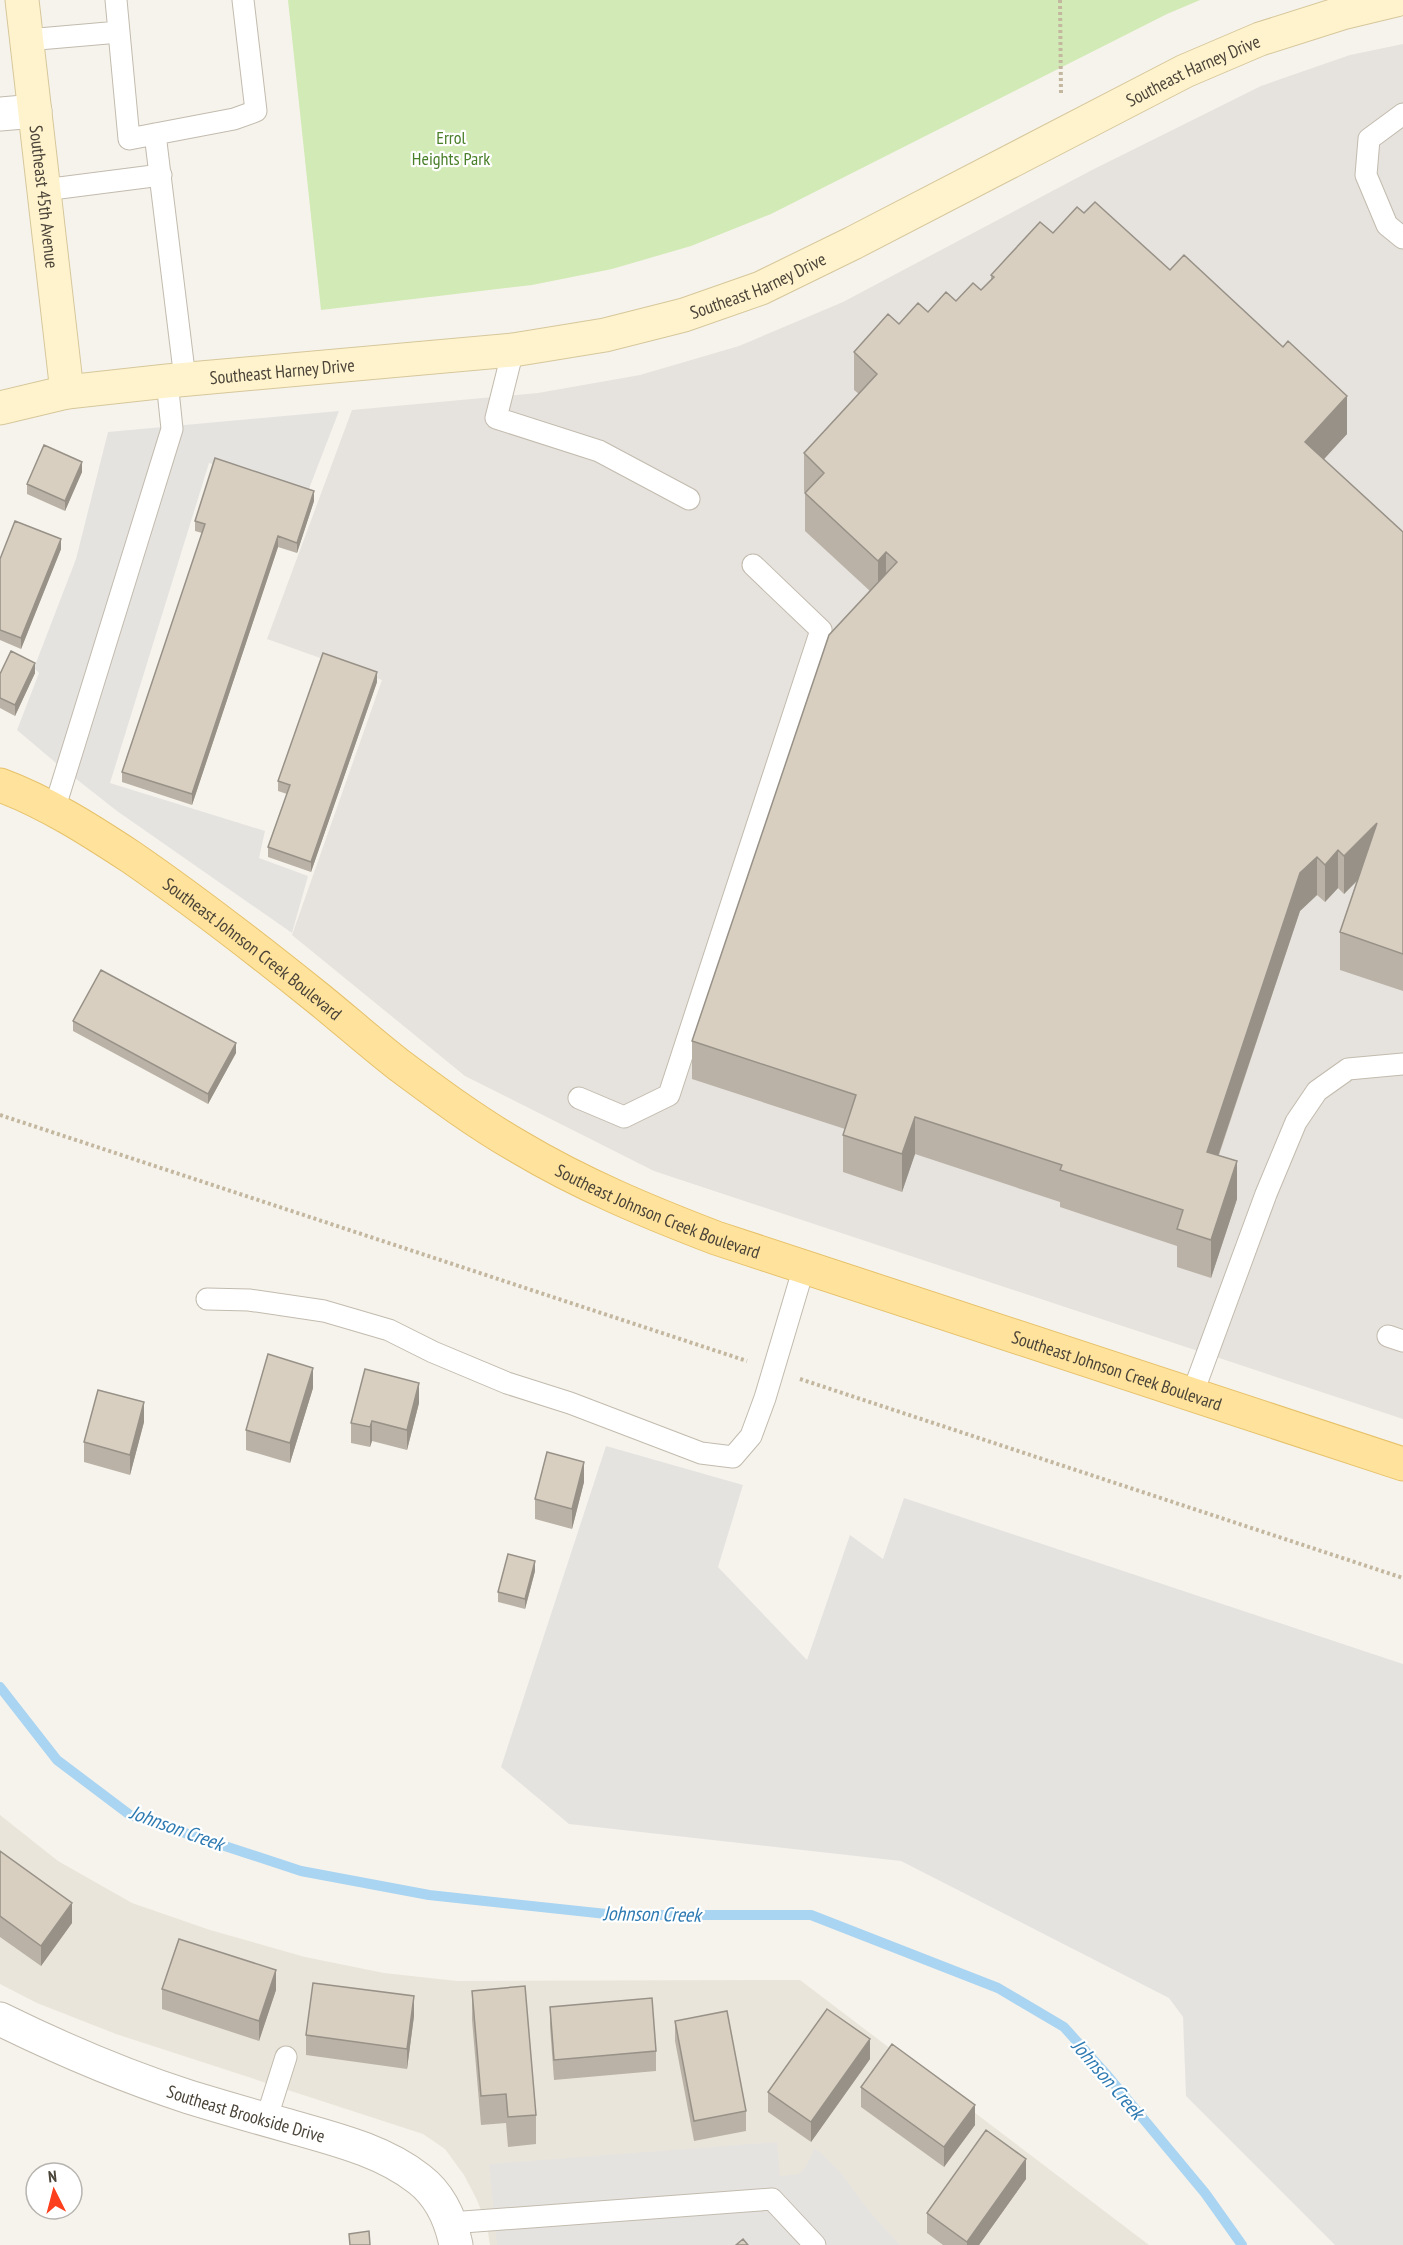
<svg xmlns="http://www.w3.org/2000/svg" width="1403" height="2245" font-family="'PT Sans Narrow',sans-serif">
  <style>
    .residential { fill: #eae5da }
    .industrial { fill: #e6e2dd }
    .green { fill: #d2eab5 }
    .parking { fill: #e5e3e0 }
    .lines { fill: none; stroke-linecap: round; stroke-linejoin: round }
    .stream { stroke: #a9d4f2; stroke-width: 10 }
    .lane-casing { stroke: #c2bbae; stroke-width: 23 }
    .street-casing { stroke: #c2bbae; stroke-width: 35 }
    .secondary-casing { stroke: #d6c79b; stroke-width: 35 }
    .primary-casing { stroke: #e6c16a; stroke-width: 35 }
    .path { stroke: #c4b79f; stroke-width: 4; stroke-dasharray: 3 3; stroke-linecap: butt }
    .lane { stroke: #fff; stroke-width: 21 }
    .street { stroke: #fff; stroke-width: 33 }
    .secondary { stroke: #fff3cd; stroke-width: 33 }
    .primary { stroke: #ffe39c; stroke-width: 33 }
    .wall { fill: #bab2a6 }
    .shaded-wall { fill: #979187 }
    .building { fill: #d8cfc1; stroke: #979187; stroke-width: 1.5 }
    .labels { text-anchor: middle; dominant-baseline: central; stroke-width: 4.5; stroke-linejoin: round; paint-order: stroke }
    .street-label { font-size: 18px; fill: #4b4439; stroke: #fff }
    .park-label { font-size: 18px; fill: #4a7f2a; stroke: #fff }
    .water-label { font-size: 20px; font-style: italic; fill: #2e7ab2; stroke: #fff }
  </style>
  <rect width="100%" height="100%" fill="#f6f3ec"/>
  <!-- residential -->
  <path class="residential" d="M0,1815L58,1861L132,1903L210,1930L305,1957L384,1973L457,1981L800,1980L1149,2245H490L487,2226L477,2200L464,2175L445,2149L423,2134L116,2034L37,2003L0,1984Z"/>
  <!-- industrial -->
  <path class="industrial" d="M1403,44V1419L654,1171L465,1076L292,935L382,680L267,639L352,410L538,393L640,375L739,346L843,302L1092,170L1261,86L1350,55Z"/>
  <!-- green -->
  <path class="green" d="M288,0H1200L1167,14L771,214L691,246L612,269L532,285L321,310Z"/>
  <!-- parking -->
  <path class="parking" d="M339,411L307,494L209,463L110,783L265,831L259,858L308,876L292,933L117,811L56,763L17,730L39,673L34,668L76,559L108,432Z
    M606,1446L743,1485L718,1567L807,1660L850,1535L883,1559L904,1498L1403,1664V2245H1335L1186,2096L1183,2017L1169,1998L901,1861L569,1824L501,1767Z
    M777,2142L780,2176L799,2174L806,2166L814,2149L820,2152L842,2174L869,2211L900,2245H497L489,2164Z"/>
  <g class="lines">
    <!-- stream -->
    <path class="stream" d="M0,1687L57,1760L130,1815L301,1871L429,1895L616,1915H811L998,1988L1064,2027L1106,2074L1205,2193L1242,2245"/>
    <!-- lane casing -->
    <g class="lane-casing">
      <path id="lane" d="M116,0L129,139L234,119L256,111L243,0
        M27,40L119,32
        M1403,114L1369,139L1366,175L1387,225L1403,238
        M155,134L185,379
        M44,190L161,175
        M513,350L496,418L599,451L689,499
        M54,810L172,429L167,381
        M579,1098L624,1117L669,1095L821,630L753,565
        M207,1299L249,1300L324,1311L389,1330L433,1352L507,1383L570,1403L701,1453L733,1457L751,1436L765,1398L804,1267
        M1388,1336L1403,1341
        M1192,1395L1266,1194L1296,1122L1317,1091L1348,1069L1403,1064
        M266,2120L286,2057
        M450,2223L772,2199L815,2245"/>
    </g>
    <!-- street casing -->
    <g class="street-casing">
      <g id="street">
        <path d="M0,114L35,111"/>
        <path id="s1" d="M0,2019C61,2049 124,2076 189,2097C222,2107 256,2117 289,2126C334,2139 382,2150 419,2179C440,2195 451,2220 456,2245"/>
      </g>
    </g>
    <!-- secondary casing -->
    <g class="secondary-casing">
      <g id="secondary">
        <path id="s2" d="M22,0L67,392"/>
        <path id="s3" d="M0,408L67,392L167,381L513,350L605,335L684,315L761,288L853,243L1185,71L1260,39L1342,13L1396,0"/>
      </g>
    </g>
    <!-- primary casing -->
    <g class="primary-casing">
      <g id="primary">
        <path id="s4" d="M0,785C46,802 90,830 131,857C195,901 258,950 319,999C346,1021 372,1044 399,1065C438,1094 477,1123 519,1147C581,1184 648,1212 716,1238L1403,1464"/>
      </g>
    </g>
    <!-- path -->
    <path class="path" d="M1060,0L1061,94
      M0,1115L747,1361
      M800,1379L1403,1578"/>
    <!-- lane -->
    <use href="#lane" class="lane"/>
    <!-- street -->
    <use href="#street" class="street"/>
    <!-- secondary -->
    <use href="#secondary" class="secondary"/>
    <!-- primary -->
    <use href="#primary" class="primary"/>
  </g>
  <!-- wall -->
  <path class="wall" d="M1053,233L1347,434L1323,459L1403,532V991L1340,970V932L1357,880L1344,894L1338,888L1325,902L1317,895L1300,911L1219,1155L1237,1199L1211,1278L1177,1267V1246L1060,1207V1202L915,1154L902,1192L843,1172V1135L845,1129L692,1079V1041L870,591L805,531V493L804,491V453L859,394L854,390V352L899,324L981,290L991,280V275Z
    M82,472L65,511L27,494V484Z
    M314,501L297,553L278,547L192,805L122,782V772L202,533L195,531V521Z
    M61,549L21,649L0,640V559Z
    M35,673L15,716L0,708V674Z
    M377,682L311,872L268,857V847L287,794L278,791V781Z
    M73,1021L236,1053L208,1104L73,1031Z
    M313,1388L290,1463L246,1450V1430Z
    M419,1403L407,1450L372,1441L370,1447L351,1443V1423Z
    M144,1422L130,1475L84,1462V1442Z
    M584,1482L572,1529L535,1519V1499Z
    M535,1571L525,1609L498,1602V1592Z
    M0,1851L72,1923L41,1966L0,1937Z
    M162,1989L276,1990L259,2041L162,2009Z
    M472,1991L536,2115V2144L508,2147L506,2123L481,2125L472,2020Z
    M550,2007L656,2051V2071L554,2080L550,2027Z
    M414,2016L407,2069L306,2055V2035Z
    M675,2021L746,2111V2131L694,2141L675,2041Z
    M870,2059L811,2142L768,2112V2092Z
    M861,2087L975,2125L944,2167L861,2107Z
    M1026,2179L979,2245H943L927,2233V2213Z"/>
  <!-- shaded-wall -->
  <path class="shaded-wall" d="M1347,396V434L1305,480V442Z
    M82,462V472L65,511V501Z
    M314,491V501L297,553V543Z
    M278,536V547L192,805V794Z
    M61,539V549L21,649V638Z
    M886,552V590L878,598V561Z
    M35,663V673L15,716V705Z
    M377,672V682L311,872V862Z
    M1377,823V861L1344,894V856Z
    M1338,850V888L1325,902V865Z
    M1317,857V895L1300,911L1207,1189V1152L1300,873Z
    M236,1043V1053L208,1104V1094Z
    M915,1117V1154L902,1192V1154Z
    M1237,1161V1199L1211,1278V1240Z
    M313,1368V1388L290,1463V1443Z
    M419,1383V1403L407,1450V1430Z
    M144,1402V1422L130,1475V1455Z
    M372,1421V1441L370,1447V1427Z
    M584,1462V1482L572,1529V1509Z
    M535,1561V1571L525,1609V1599Z
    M72,1903V1923L41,1966V1946Z
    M276,1970V1990L259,2041V2021Z
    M414,1996V2016L407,2069V2049Z
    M870,2039V2059L811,2142V2122Z
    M975,2105V2125L944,2167V2147Z
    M1026,2159V2179L979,2245H967V2242Z"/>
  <!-- building -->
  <path class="building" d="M1095,202L1170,270L1184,255L1283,347L1288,341L1347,396L1305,442L1403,532V954L1340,932L1377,823L1344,856L1338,850L1325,865L1317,857L1300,873L1207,1152L1237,1161L1211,1240L1177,1229L1183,1210L1060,1170L1062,1165L915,1117L902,1154L843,1135L856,1095L692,1041L829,635L897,562L886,552L878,561L805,493L824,473L804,453L877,374L854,352L888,314L899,324L918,303L928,312L946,292L956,301L973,283L981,290L994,277L991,275L1040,222L1053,233L1077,207L1084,213Z
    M44,445L82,462L65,501L27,484Z
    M215,458L314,491L297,543L278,536L192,794L122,772L205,524L195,521Z
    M15,521L61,539L21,638L0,630V559Z
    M11,651L35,663L15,705L0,698V674Z
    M323,653L377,672L311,862L268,847L290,785L278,781Z
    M101,970L236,1043L208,1094L73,1021Z
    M268,1354L313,1368L290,1443L246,1430Z
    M365,1369L419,1383L407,1430L372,1421L370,1427L351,1423Z
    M98,1390L144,1402L130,1455L84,1442Z
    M547,1452L584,1462L572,1509L535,1499Z
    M508,1554L535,1561L525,1599L498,1592Z
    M0,1851L72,1903L41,1946L0,1916Z
    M179,1939L276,1970L259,2021L162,1989Z
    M313,1983L414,1996L407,2049L306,2035Z
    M525,1986L536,2115L508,2117L506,2094L481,2096L472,1991Z
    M652,1998L656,2051L554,2060L550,2007Z
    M827,2009L870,2039L811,2122L768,2092Z
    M727,2011L746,2111L694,2121L675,2021Z
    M892,2044L975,2105L944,2147L861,2087Z
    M986,2130L1026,2159L967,2242L927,2213Z
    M369,2231L370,2245H350L349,2234Z
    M743,2239L748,2245H736Z"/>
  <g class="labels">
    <!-- street labels -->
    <g class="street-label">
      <text stroke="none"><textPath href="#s3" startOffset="1257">Southeast Harney Drive</textPath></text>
      <text stroke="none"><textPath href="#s2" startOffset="198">Southeast 45th Avenue</textPath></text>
      <text stroke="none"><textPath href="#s3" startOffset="771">Southeast Harney Drive</textPath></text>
      <text stroke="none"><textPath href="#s3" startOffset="285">Southeast Harney Drive</textPath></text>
      <text stroke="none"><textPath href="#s4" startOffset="302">Southeast Johnson Creek Boulevard</textPath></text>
      <text stroke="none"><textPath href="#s4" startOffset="788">Southeast Johnson Creek Boulevard</textPath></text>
      <text stroke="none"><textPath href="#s4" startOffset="1274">Southeast Johnson Creek Boulevard</textPath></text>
      <text stroke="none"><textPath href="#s1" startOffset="264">Southeast Brookside Drive</textPath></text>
    </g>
    <!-- park labels -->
    <g class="park-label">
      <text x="451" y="137">Errol<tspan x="451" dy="21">Heights Park</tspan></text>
    </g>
    <!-- water labels -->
    <g class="water-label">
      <text transform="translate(177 1828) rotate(20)">Johnson Creek</text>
      <text transform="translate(652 1914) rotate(1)">Johnson Creek</text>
      <text transform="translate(1108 2079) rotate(49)">Johnson Creek</text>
    </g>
  </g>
  <!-- north arrow -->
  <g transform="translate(54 2191) rotate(354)"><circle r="28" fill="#ffffff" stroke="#b7b4b0" stroke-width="1.5"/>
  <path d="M0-4.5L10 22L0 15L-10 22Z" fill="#fc3f1d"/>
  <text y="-9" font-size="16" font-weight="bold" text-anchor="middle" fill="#4b4439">N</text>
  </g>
</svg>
